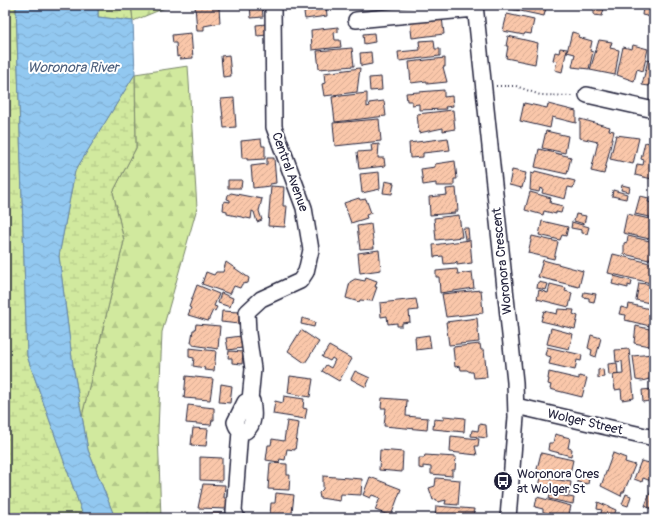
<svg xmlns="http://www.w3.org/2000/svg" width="659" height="523" font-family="Pangolin,sans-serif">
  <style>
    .forest { fill: url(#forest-firs); stroke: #7a866c }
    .wetland { fill: url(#wetland-marsh); stroke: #7a866c }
    .water { fill: url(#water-waves); stroke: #6586a8 }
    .building { fill: url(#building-hatch); stroke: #22223b }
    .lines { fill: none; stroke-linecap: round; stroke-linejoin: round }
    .minor-casing { stroke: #22223b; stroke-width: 18 }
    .path { stroke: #22223b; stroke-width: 2; stroke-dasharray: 1 3; stroke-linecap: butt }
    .minor { stroke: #fff; stroke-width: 15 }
    .labels { text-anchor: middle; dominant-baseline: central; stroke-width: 4; stroke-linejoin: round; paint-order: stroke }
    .street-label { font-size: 13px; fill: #22223b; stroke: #fff }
    .poi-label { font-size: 13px; fill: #22223b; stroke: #fff; text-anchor: start }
    .water-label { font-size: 14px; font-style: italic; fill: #495c7a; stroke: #fff }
  </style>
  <defs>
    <pattern id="forest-firs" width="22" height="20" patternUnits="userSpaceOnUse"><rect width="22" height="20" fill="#d1e99e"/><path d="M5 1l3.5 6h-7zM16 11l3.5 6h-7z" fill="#b3c889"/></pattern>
    <pattern id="wetland-marsh" width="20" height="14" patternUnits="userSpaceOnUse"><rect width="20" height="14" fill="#d1e99e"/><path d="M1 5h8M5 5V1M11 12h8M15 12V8" fill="none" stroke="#b3c889"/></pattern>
    <pattern id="water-waves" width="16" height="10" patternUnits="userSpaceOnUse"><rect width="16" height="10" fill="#92c8f0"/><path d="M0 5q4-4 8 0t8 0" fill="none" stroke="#7eaccf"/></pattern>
    <pattern id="building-hatch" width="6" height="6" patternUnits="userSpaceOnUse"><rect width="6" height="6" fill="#fac7aa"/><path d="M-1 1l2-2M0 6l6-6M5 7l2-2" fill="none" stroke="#d6ab93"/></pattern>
  </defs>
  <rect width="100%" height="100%" fill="#fff"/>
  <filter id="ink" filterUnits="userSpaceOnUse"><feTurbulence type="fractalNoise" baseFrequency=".025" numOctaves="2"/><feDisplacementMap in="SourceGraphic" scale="8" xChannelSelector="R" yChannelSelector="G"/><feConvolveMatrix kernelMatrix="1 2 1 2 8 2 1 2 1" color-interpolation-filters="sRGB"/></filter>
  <g filter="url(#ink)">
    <!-- forest -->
    <path class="forest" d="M131,5H172L133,21Z
      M188,66L197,208L162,332L158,431L161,518H115L88,450L82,416L124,241L113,192L136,148L135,74Z"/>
    <!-- wetland -->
    <path class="wetland" d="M5,5H16L27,356L84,518H5Z
      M98,5H131L133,21L98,17Z
      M135,74L136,148L113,192L124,241L82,416L73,366L59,256L75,171Z"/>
    <!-- water -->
    <path class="water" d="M16,5H98V17L133,21L135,74L75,171L59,256L73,366L88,450L115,518H84L27,356Z"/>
    <!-- building -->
    <path class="building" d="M216,5V8H219L220,23L204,26V31H197L195,6Z
      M250,5H262L263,17L251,18Z
      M303,5H326L327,16L305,19Z
      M502,5H538L546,8L544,16L501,7Z
      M594,5H605L602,16L594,15Z
      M642,5H654V10H652L651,17L642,15L643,8H641Z
      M507,14L534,20L531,34L525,33L524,35L503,31Z
      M442,17L444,34L412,38L410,21Z
      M266,24L267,35L257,36L256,25Z
      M338,27V32L334,33L335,40H340L341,47L312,50L311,30Z
      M572,32L579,34L578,37L592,41L590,51L593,52L589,69L572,67L575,54L567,52Z
      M191,33L193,58L180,59L179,56L177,57L176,43H173L172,35Z
      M374,33L375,42L364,44L363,34Z
      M508,36L538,43L535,64L506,58L508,46H506Z
      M434,40L435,49H440V56L399,61L398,52L420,50L419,41Z
      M599,40L612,42L610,48L619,50L615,75L590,70Z
      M633,45L648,49L643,71L637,69L634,81L617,75L623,47L632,49Z
      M352,48L354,66L319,69L317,51Z
      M560,48L567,49L562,72L555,70L557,61L553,60L555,52L559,53Z
      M371,52L372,64L361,66L360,53Z
      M229,55L231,76L223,77L221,56Z
      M445,58V67H443L447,82L427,84V81L411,83L409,62Z
      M648,60L654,62V85L649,84V86L642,85Z
      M360,68L357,92L324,96L322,84L325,83L324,73Z
      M381,77L382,90L370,91L369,78Z
      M444,90V97L452,96L453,106L445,107L446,109L419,110V104L412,105V101H407L406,93Z
      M367,93V107L370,106L369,103L384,101L386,116L335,122L332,97Z
      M234,98L236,127L224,128L221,99Z
      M524,103L547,108L548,104L576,111V123L552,117L550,128L520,121Z
      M453,110L455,129L443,131V128L419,133L417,114Z
      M379,119L381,141L335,146L333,123Z
      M580,119L610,127L609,130L614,131L604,174L591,171L598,142L580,138Z
      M546,131L568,136L565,153L542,148Z
      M616,135L639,138L633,164L610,159Z
      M448,138L450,150L423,153V157L410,158L409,143Z
      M261,139L262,146H265V159L247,160V158H242L241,141Z
      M645,142L654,144V172L652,179L635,175L637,164L643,165L644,160L641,159Z
      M379,144L378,158H384L385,166L359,169L357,152L372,151L371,145Z
      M539,149L571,157L567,174L535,167Z
      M267,158H274L276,183L270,184V186L253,188L251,166L267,164Z
      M455,161L457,179H454V186H436V183L423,185L421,169L435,167V164Z
      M512,170L526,173L522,188L509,185Z
      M535,171L575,181L573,188L568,187L565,199L542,193L543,189L540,188L539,192L530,190L531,173L534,174Z
      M379,172L380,189L362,193L360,174Z
      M228,180H242L241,188H228Z
      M385,181L394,183L392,194L383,193Z
      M622,185L630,187L629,192L621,190Z
      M271,186L284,187L283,206H287L285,227L268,226Z
      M456,188L458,211H455V213L430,215L429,197L447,195L446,189Z
      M613,190L627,194L626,199L612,196Z
      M530,192L551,198L550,203L563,206L561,213L556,212V214L544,211L543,215L525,210Z
      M231,193L262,199L259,211L262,220L257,222L254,212L252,211L251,219L227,214V211L223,210L224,201L230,202V200L227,199L228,195Z
      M640,196L649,198L648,202L653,203L654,201V218L635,214Z
      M359,198L360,200L366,199L371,213L366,215L367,218L351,223L344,203Z
      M576,214L586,216L584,224L574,221Z
      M627,214L654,220V240L623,233Z
      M459,215L462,237L436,240L434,218Z
      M542,221L568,227L566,236L562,235L560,240L539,235Z
      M572,222L589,227L587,234L582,233V230L571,228Z
      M371,224L374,248L360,249L357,226Z
      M463,228H468L469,239H465Z
      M532,236L558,242L554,259L528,253Z
      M628,236L654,242L652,249L654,250V259L649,258V260L624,254V243L627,242Z
      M470,240L472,263L457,265V261L455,263L444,264L443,256L434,257L433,245Z
      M379,250L381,270L360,273L358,253Z
      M613,254L654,264V274L651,283L608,273Z
      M543,260L583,271L579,287L538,277Z
      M226,262L249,278L248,283L242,284L240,288L234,286L230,294L202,284L206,272L214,275L216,272H223Z
      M457,269L458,274L472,272L474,288L440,293L439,277H436V271Z
      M614,276L632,281L631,286L628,285V288L612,284Z
      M366,277L377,281L375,287H377L372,301L360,300L359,302L346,298L350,282L355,279L365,281Z
      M538,282L548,284L546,290L537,288Z
      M639,283L654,285V304L636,300Z
      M550,284L566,288L565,291L572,293L569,307L537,299L539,290L548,293Z
      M197,285L219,294L214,306L217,307L215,311L213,310L208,321L188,315L191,308L189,307Z
      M481,290L483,313L446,317L442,294Z
      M584,292L596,294L594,302L589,301V298L583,297Z
      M221,293L233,298L230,307L218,303Z
      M416,299L418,310L409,311L410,322L402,323V326H397V323L388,324L387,316L381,317L380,303Z
      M629,304L654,310V327L625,320L626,315L619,314L621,307L628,309Z
      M558,309L574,310L573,314L578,316L575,329L541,321L544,311L557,314Z
      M222,311L239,312V324L221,322Z
      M302,318L315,322L314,327L301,324Z
      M477,318L479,342L449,345L446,322Z
      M196,324L220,326L218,349L193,345V343H191L193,330H195Z
      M636,326L654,330V347L634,343Z
      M551,328L573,334L569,349L547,344Z
      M301,330L319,342L305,363L288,351Z
      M429,335L431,348L416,350L415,337Z
      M591,335L601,338L596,357L591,355L592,350L588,348Z
      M241,336L242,348L228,350L226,338Z
      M480,344L481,350H484L487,377L474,378L473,372H470L467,370H461L460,366L455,367L453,347Z
      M329,346L352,359L339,381L322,371L326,365L331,368L335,360L332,358L330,361L322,357Z
      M547,347L582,355L581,361L577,360L575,370L549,364L551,357L545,355Z
      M189,348L216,351L214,371L204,370L205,368L193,366L194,358L189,357Z
      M629,349L634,398L622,400L621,389L615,390L613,375L623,374L622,361L616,362L615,350Z
      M229,351L243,352L242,364L232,363V358H228Z
      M652,354L654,363L653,378L642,381L636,380L633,356Z
      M617,363L618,374L609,375L608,364Z
      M603,369L604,377L598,378V370Z
      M355,371L370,378L366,387L351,379Z
      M549,372L579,379V376L587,378L582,397L550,389L551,385L548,384L549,379H548Z
      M186,376L213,379L210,400L184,398Z
      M290,376L313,379L310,397L288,393Z
      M221,384L232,386L230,403L219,402Z
      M654,389V409L650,410L649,401L643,402L642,390Z
      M284,396L304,399L303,408L307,409L305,419L273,414L275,401L283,403Z
      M382,398L407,400L406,416L428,418L427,430L384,426L386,408H381Z
      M188,405L214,408V420H212L211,425L186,423Z
      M444,416L465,418L464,432L433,429L434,419L444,420Z
      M287,421L299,423L295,450L287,449L285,460L280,459L279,462L266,460L268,445H271L272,439L284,441Z
      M479,424L486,425L487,438L471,436L472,430L478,431Z
      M193,428L208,429L206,446L191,445Z
      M555,434L570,438L568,448L572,449L571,456L548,450L549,443H553Z
      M451,436L479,439L478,446H475L477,455L450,452Z
      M380,450L403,452L402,472L379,470Z
      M541,453L573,460L569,478L538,471L537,469Z
      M613,453L626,458L625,462L635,465L624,492H622L621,496L601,486Z
      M425,455L456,457L455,470H452V476L431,474V467L423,466V469L419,468V458H424Z
      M200,457L222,458V481L200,480Z
      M641,461L654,464V473L651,481L643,478L642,482L634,479Z
      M270,463L287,464V475H290L289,490L268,489Z
      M578,475L589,478L588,484L577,482Z
      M323,476L362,479L361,495L341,494L340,501L320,498L319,493L323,489Z
      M370,477L401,489L391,516L375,510L380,498L372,495L370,498L363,495Z
      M541,477L571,482L569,495L538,492Z
      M436,478L460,480L458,505L445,504L446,500L438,502L436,499L433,500L429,488L435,486Z
      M654,483V510L645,506Z
      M203,484L225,485L224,498H228L227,509L198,508Z
      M276,493L294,495L292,513L312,514L311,518H280V516L270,515L271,503H275Z
      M555,494L574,498L573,504L549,499L550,495L555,496Z
      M626,494L631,496L628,506L622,504Z
      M537,497L571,506L568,518H547L548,513L543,512V509L535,507Z
      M598,502L616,510L613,518H599L602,510L597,509Z
      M436,506L474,509L473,518H435Z
      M204,513H226V518H200V515H204Z"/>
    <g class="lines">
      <!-- minor casing -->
      <g class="minor-casing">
        <path id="minor" d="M475,5L515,382L516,417L508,518
          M356,20L475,9
          M587,95L654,110
          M250,400L245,402L235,422C237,429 239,431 246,431C255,424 254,412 252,401L250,400L253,369L248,333L247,312L261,299L300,281L306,272L311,250L304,208L274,127L273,5
          M516,406L654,438
          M237,518L234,511L240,431"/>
      </g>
      <!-- path -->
      <path class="path" d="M496,86H516L540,95L574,96"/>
      <!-- minor -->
      <use href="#minor" class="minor"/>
    </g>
  </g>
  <!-- icons -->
  <defs>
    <g id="bus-disc" transform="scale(1)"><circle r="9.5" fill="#22223b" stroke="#fff"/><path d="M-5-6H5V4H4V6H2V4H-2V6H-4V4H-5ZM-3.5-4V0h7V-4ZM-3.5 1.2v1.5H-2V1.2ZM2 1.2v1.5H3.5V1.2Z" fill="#fff"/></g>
  </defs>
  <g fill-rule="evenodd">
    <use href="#bus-disc" x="503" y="481"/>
  </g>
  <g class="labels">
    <!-- street labels -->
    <g class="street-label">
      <text transform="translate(290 172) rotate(70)">Central Avenue</text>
      <text transform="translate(502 261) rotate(-96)">Woronora Crescent</text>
      <text transform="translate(585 422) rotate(13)">Wolger Street</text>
    </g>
    <!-- poi labels -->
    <g class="poi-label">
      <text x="517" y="474">Woronora Cres<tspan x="517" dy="15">at Wolger St</tspan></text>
    </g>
    <!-- water labels -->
    <g class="water-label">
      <text x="73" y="67">Woronora River</text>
    </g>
  </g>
  <!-- margin -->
  <rect width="659" height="523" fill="none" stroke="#fff" stroke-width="20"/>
  <rect x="10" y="10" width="639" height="503" fill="none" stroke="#22223b" stroke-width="1.5" filter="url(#ink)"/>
</svg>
